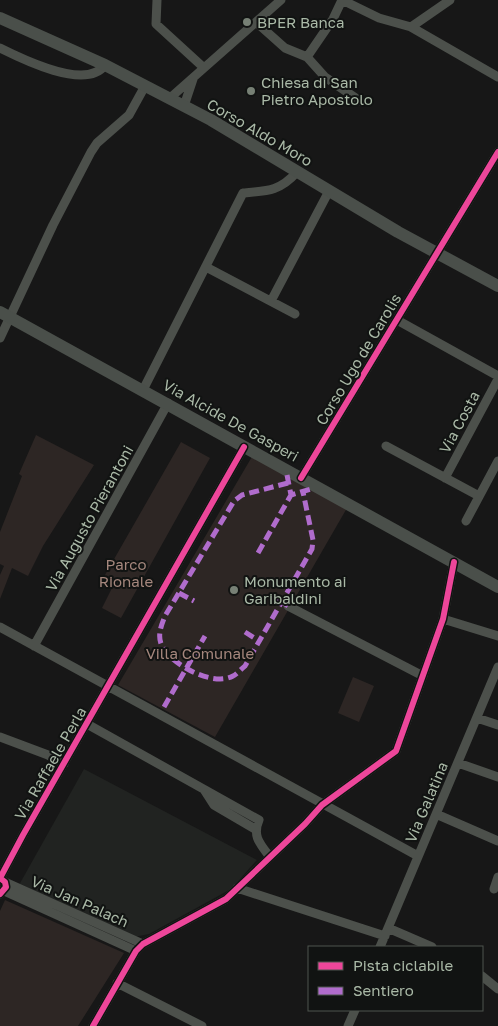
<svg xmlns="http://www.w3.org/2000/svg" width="498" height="1026" font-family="'Golos Text',sans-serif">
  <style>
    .built { fill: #212321 }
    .green { fill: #2d2624 }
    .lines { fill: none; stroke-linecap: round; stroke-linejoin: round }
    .street { stroke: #4c504b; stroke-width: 9 }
    .secondary { stroke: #4a4f4a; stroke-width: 12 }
    .quiet { stroke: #b06ccc; stroke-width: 5; stroke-dasharray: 10 5; stroke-linecap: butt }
    .cycleway-casing { stroke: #111312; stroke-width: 9 }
    .cycleway { stroke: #ed469a; stroke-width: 6 }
    .poi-dot { fill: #778075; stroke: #111312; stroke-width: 2 }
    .labels { text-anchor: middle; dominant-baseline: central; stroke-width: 4; stroke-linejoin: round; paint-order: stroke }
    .poi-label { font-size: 15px; fill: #aab9a7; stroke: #111312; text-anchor: start }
    .street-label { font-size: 15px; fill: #aab9a7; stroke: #111312 }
    .park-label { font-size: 15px; fill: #a5877d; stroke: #111312 }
  </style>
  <rect width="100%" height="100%" fill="#171717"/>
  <!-- built -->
  <path class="built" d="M84,769L257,860L231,889L149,934L134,937L19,885Z"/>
  <!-- green -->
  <path class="green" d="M36,435L94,465L43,546L28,576L12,568L0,599V575L4,566L0,564V532L22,476L19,474Z
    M181,442L210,458L121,618L102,608L112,588L101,582Z
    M253,455L347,508L215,737L118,685Z
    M353,677L374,686L359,722L338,713Z
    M5,900L124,953L78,1026H0V911Z"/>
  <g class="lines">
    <!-- street -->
    <path class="street" d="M157,0L156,24L203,67
      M257,23L285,48L307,57L333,19L342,0L379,18L411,27L498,77
      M411,27L450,0
      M0,48C22,59 86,91 105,65
      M307,57L325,77L360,101
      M170,98L281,0
      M184,106L193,79
      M206,267L295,314
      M271,301L329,191
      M397,320L498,376
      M0,338L53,225L91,152L97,143L129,115L145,86
      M143,390L243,193C268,191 280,191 297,172
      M386,446L479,496
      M301,478L498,152
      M445,478L498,379
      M466,521L498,461
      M288,606L423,676
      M443,619L498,636
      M0,627L418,856
      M34,646L168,403
      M477,718L498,725
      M87,724L259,820C252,836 260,844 270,857
      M0,737L48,755L64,764
      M458,763L498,777
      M205,791L214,805L255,829
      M436,814L498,841
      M5,882L143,944
      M237,888L385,936
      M494,889L498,877
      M4,891L136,951
      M0,894L6,887L5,882L0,878L23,835L244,447
      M388,928L432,947
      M380,947L498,667
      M482,976L498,989
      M117,983L202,1026
      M93,1026L136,951L143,944L226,899L305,824L322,805L396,751L443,619L454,562
      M348,1026L355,1010"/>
    <!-- secondary -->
    <path class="secondary" d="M0,18L105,65L211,120L398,232L498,286
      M0,312L498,587"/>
    <!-- quiet -->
    <path class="quiet" d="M287,475L291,495L311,489
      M288,483L242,495L234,501L165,616C161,626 157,636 162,646C172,665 213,687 233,676C237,674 241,669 245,666L312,549L313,540L303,492
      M258,553L291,495
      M179,593L194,601
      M272,595L288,606
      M245,632L259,641
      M164,707L205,636"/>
    <!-- cycleway casing -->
    <g class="cycleway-casing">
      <path id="cycleway" d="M301,478L498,152
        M0,894L6,887L5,882L0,878L23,835L244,447
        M93,1026L136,951L143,944L226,899L305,824L322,805L396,751L443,619L454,562"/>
    </g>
    <!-- cycleway -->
    <use href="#cycleway" class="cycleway"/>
  </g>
  <!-- markers -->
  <g class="poi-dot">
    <circle cx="247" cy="22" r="5"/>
    <circle cx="251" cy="91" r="5"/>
    <circle cx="234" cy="590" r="5"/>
  </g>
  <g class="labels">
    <!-- poi labels -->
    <g class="poi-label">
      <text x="257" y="22">BPER Banca</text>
      <text x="261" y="82">Chiesa di San<tspan x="261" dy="17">Pietro Apostolo</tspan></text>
      <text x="244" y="581">Monumento ai<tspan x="244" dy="17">Garibaldini</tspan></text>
    </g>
    <!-- street labels -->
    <g class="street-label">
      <text transform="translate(260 132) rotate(30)">Corso Aldo Moro</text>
      <text transform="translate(358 359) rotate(-59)">Corso Ugo de Carolis</text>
      <text transform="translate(231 420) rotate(29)">Via Alcide De Gasperi</text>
      <text transform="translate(459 422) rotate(-62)">Via Costa</text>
      <text transform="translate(89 518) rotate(-61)">Via Augusto Pierantoni</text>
      <text transform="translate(50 763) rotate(-60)">Via Raffaele Perla</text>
      <text transform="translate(426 802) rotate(-67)">Via Galatina</text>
      <text transform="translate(80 901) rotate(24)">Via Jan Palach</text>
    </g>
    <!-- park labels -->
    <g class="park-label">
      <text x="126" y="564">Parco<tspan x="126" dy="17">Rionale</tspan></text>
      <text x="200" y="653">Villa Comunale</text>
    </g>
  </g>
  <!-- legend -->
  <rect x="308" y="946" width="175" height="65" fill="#111312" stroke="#4e554e"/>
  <rect x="318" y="962" width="25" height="8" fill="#ed469a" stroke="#4e554e"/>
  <text x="353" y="971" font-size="15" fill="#aab9a7">Pista ciclabile</text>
  <rect x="318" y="987" width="25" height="8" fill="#b06ccc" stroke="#4e554e"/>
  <text x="353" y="996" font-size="15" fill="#aab9a7">Sentiero</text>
</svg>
